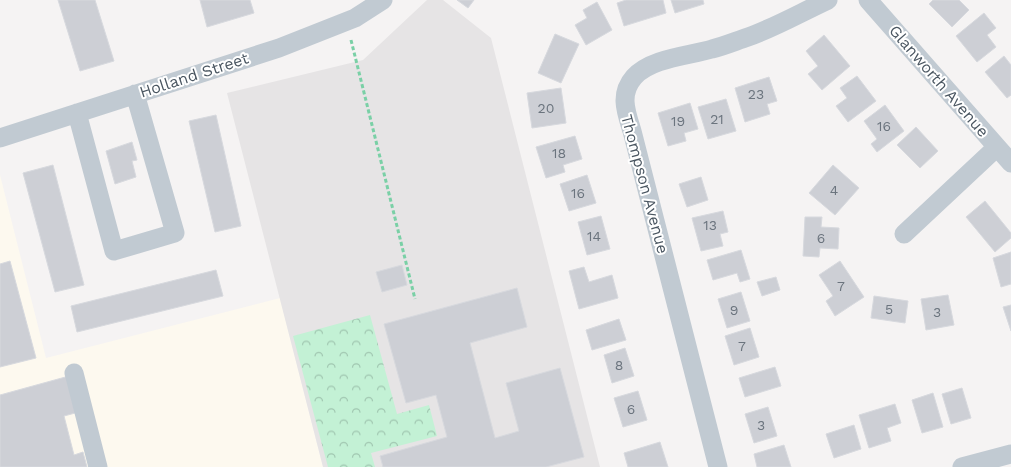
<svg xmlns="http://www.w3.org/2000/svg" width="1011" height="467" font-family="'Work Sans',sans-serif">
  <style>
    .commercial { fill: #fdf9ef }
    .education { fill: #e6e4e5 }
    .forest { fill: url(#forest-crowns) }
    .building { fill: #cdcfd5; stroke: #d7d9de }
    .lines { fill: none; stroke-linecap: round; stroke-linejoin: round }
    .path { stroke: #7ad0a6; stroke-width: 3; stroke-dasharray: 4 2.5; stroke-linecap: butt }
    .minor { stroke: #c1cad2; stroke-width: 19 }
    .labels { text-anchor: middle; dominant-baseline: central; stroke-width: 4; stroke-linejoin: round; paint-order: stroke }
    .number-label { font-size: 14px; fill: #6b747e }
    .street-label { font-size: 16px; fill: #4a5661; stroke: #fff }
  </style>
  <defs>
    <pattern id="forest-crowns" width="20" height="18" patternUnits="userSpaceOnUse" patternTransform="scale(1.25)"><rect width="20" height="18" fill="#c3f1d5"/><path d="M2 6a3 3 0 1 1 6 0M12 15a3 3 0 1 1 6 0" fill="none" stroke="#a0c6b0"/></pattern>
  </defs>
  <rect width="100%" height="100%" fill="#f5f3f3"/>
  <!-- commercial -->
  <path class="commercial" d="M0,175L46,358L280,298L323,467H0Z"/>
  <!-- education -->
  <path class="education" d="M427,0H443L491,38L600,467H323L227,93L363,60Z"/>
  <!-- forest -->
  <path class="forest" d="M370,315L397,414L429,405L437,436L371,453L375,467H328L293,336Z"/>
  <!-- building -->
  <path class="building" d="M58,0H95L114,61L80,71Z
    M200,0H250L254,13L207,27Z
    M457,0H474L468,8Z
    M626,0H663L666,13L624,26L617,3Z
    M671,0H703L704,4L675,13Z
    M933,0H959L969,10L952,27L929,4Z
    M597,2L612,30L586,45L575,25L587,18L583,10Z
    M984,13L996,28L987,35L996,47L977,62L956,36Z
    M555,34L579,44L561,83L538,73Z
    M824,35L850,66L822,90L808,74L818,66L806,51Z
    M1004,56L1011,65V95L1007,98L985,72Z
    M857,76L876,101L848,122L836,106L847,98L840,88Z
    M769,77L777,101L767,104L770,114L745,122L735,88Z
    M561,88L566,123L532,128L527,93Z
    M726,99L736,131L708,139L698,107Z
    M690,103L698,129L684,133L686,141L668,146L658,113Z
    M885,105L904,131L877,152L871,144L877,139L864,121Z
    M216,115L241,226L215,232L189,121Z
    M916,127L938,151L920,168L897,145Z
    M575,136L582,159L563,165L565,172L546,178L536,147Z
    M132,142L137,160L132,161L136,177L115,184L106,151Z
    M53,165L84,285L55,292L23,173Z
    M833,165L859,188L835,215L809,193Z
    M587,175L596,203L569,211L560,184Z
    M701,177L708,200L687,207L679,184Z
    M985,201L1011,233V238L995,252L966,217Z
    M723,211L728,232L720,234L723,246L701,251L692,218Z
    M601,216L610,249L587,255L578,222Z
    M805,217H822L821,227L839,228L838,249L820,248L819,257L803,256Z
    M741,250L750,279L740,282L737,273L713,280L707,260Z
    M1011,252V284L1001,287L993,258Z
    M10,261L36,358L0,367V264Z
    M840,261L864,297L835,316L826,301L833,296L819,275Z
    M402,265L407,285L382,292L376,272Z
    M584,267L589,282L612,275L618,298L579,309L569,271Z
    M216,270L223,296L77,332L71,306Z
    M776,277L780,290L762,296L757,282Z
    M517,288L527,327L470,343L495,438L519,431L506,383L560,368L584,457L546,467H383L380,456L447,437L436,395L406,403L384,324Z
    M741,292L750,321L727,328L718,299Z
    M948,295L954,325L926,330L921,299Z
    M874,296L908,301L905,323L871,318Z
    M1011,305V331L1003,307Z
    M619,319L626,340L592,350L586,330Z
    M750,328L759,357L734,365L725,336Z
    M625,348L634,376L612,383L604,355Z
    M775,367L781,386L745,397L739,378Z
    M69,376L79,412L64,416L74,455L83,452L87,467H0V395Z
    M962,388L971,418L951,424L942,394Z
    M638,391L647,420L623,427L614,398Z
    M933,393L943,427L922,433L912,400Z
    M895,404L901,423L887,428L891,441L869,448L859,415Z
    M768,407L777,436L754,443L745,414Z
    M854,425L861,449L834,458L826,434Z
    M660,442L668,467H628L624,453Z
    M784,445L791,467H757L754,454Z"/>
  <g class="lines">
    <!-- path -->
    <path class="path" d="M351,40L415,299"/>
    <!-- minor -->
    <path class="minor" d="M868,0L1011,163
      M77,113L114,251L175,233L135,94
      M0,138L279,48L355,18L383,0
      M904,234L997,147
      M74,373L98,467
      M718,467L632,131C626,112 619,94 634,77C651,58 688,56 712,49C724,46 736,41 748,37C776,27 802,12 828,0
      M962,467L1011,454"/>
  </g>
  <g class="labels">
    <!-- number labels -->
    <g class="number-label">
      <text x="756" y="94">23</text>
      <text x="546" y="108">20</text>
      <text x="717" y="119">21</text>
      <text x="678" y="121">19</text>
      <text x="884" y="126">16</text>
      <text x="559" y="153">18</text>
      <text x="834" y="190">4</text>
      <text x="578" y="193">16</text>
      <text x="710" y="225">13</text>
      <text x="594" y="236">14</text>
      <text x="821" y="238">6</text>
      <text x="841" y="286">7</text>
      <text x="889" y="309">5</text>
      <text x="734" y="310">9</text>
      <text x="937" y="312">3</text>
      <text x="742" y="346">7</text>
      <text x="619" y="365">8</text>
      <text x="631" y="409">6</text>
      <text x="761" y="425">3</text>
    </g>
    <!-- street labels -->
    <g class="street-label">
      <text transform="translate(194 75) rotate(-18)">Holland Street</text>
      <text transform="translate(939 81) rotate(49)">Glanworth Avenue</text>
      <text transform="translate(645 184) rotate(75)">Thompson Avenue</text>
    </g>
  </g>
</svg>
